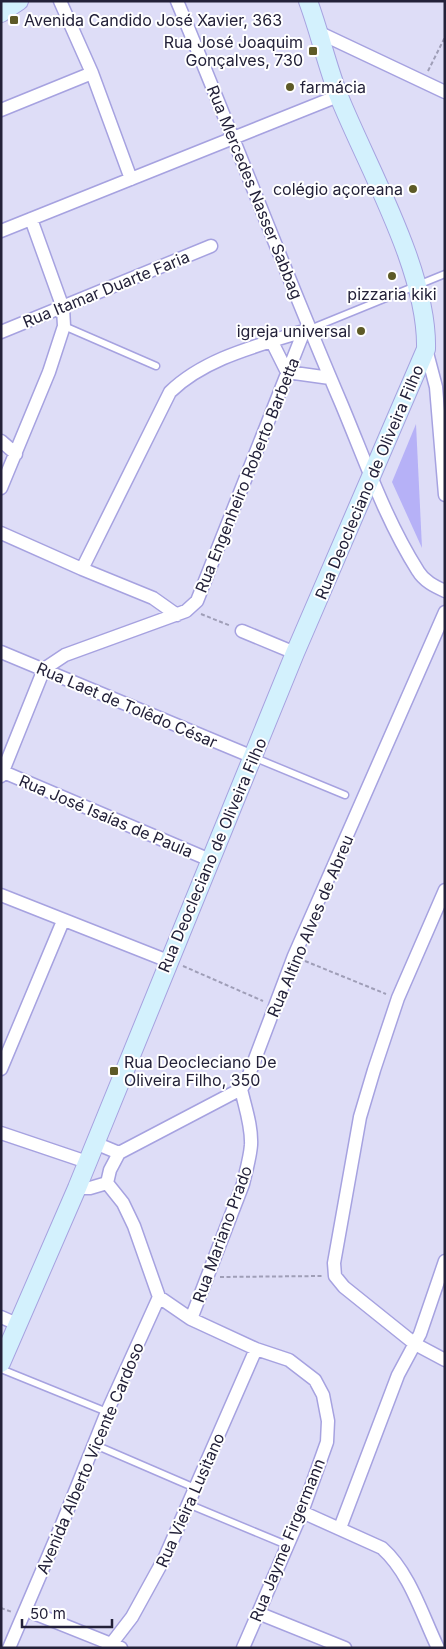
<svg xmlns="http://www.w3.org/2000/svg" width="446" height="1649" font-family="Inter,sans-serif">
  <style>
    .green { fill: #b6b1f7 }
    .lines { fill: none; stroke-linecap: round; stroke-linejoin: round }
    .lane-casing { stroke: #a6a2e0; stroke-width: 9 }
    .street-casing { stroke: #a6a2e0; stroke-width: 15 }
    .secondary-casing { stroke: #a6a2e0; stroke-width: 20 }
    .path { stroke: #9f9eb7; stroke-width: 2; stroke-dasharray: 4 2.5; stroke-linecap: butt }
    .lane { stroke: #fff; stroke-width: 6 }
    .street { stroke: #fff; stroke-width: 12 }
    .secondary { stroke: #d3f1fd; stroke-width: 18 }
    .poi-dot { fill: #5d5a27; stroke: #fff; stroke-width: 2 }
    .labels { text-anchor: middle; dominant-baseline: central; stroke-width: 4; stroke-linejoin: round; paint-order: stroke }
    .poi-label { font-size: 16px; fill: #232139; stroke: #fff; text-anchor: start }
    .street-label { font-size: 16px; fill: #232139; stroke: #fff }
  </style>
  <rect width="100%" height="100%" fill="#deddf7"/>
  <!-- green -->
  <path class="green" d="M416,424L422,548L392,482Z"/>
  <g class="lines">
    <!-- lane casing -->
    <g class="lane-casing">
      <path id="lane" d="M64,326L156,366
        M310,329L445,274
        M253,757L345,795
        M1,1369L107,1412
        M93,1444L195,1488
        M188,1504L289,1546"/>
    </g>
    <!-- street casing -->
    <g class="street-casing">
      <path id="street" d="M60,1L92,73L131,179
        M177,1C233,135 284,270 341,403C365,460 385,519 418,571C424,581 434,586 445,591
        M320,33L445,92
        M1,110L92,73
        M1,231L338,96
        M1,332L211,246
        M272,342L287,372L330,378
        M426,349L436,387L445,495
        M1,441L16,454
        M1,488L49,372L64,326L63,308L31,219
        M1,533L82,569L153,598L177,615
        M82,569L170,392C206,357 261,345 307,330
        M242,631L295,653
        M1,652L253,757
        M1,771L210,860
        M1,776L44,669L65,655L186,611L197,601L304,331
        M445,890L398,998L374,1070L360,1117L334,1263L335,1276L344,1287L415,1344L445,1360
        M1,895L168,961
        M1,1069L63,921
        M1,1133L87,1162
        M95,1143L119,1153
        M107,1183L110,1170L119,1153L241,1089L247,1080L294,956L445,612
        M107,1183L123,1203L134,1226L159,1297L191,1319L256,1349L289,1360L315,1380L323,1395L328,1421L327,1442L302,1512L243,1648
        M77,1188H90L107,1183
        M1,1317L17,1324
        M191,1319L243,1184C246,1171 250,1158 251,1145C252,1126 245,1107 241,1089
        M302,1512L382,1548C410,1573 422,1615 438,1648
        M340,1528L398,1375L420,1334L445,1261
        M26,1610L121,1648
        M258,1613L345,1648
        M112,1643L132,1617L165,1557L256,1349
        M9,1648L62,1524L107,1412L159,1297"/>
    </g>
    <!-- secondary casing -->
    <g class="secondary-casing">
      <path id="secondary" d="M1,13L19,1
        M1,1363L77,1188L295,653L426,349C428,272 369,170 340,99C327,67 320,33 308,1"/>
    </g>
    <!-- path -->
    <path class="path" d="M428,71L445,37
      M201,614L231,626
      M305,961L386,994
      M183,966L263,1001
      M220,1277L323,1276
      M1,1608L12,1612"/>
    <!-- lane -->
    <use href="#lane" class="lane"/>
    <!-- street -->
    <use href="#street" class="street"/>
    <!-- secondary -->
    <use href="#secondary" class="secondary"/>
  </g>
  <!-- markers -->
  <g class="poi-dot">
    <rect x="9" y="15" width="10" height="10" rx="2.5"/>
    <rect x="308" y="46" width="10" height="10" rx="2.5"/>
    <circle cx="290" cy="87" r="5"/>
    <circle cx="413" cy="189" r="5"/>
    <circle cx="392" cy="276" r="5"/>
    <circle cx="361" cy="331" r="5"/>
    <rect x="109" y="1066" width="10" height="10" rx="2.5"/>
  </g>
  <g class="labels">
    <!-- poi labels -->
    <g class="poi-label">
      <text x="24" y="20">Avenida Candido José Xavier, 363</text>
      <text x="303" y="42" text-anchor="end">Rua José Joaquim<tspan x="303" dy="18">Gonçalves, 730</tspan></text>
      <text x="300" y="87">farmácia</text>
      <text x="403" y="189" text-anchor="end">colégio açoreana</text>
      <text x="392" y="294" text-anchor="middle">pizzaria kiki</text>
      <text x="351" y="331" text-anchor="end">igreja universal</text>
      <text x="124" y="1062">Rua Deocleciano De<tspan x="124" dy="18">Oliveira Filho, 350</tspan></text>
    </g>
    <!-- street labels -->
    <g class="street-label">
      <text transform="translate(255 192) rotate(68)">Rua Mercedes Nasser Sabbag</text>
      <text transform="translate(106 289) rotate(-22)">Rua Itamar Duarte Faria</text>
      <text transform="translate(247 475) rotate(-68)">Rua Engenheiro Roberto Barbetta</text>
      <text transform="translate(369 482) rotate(-67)">Rua Deocleciano de Oliveira Filho</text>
      <text transform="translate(127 705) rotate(23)">Rua Laet de Tolêdo César</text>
      <text transform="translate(106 816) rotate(23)">Rua José Isaías de Paula</text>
      <text transform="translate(212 855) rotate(-67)">Rua Deocleciano de Oliveira Filho</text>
      <text transform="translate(310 926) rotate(-67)">Rua Altino Alves de Abreu</text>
      <text transform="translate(222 1234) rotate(-70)">Rua Mariano Prado</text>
      <text transform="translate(90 1458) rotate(-67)">Avenida Alberto Vicente Cardoso</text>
      <text transform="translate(190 1500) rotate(-66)">Rua Vieira Lusitano</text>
      <text transform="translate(287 1540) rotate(-68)">Rua Jayme Firgermann</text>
    </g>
  </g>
  <!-- border -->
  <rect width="446" height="1649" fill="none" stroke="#232139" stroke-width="5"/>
  <!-- scale -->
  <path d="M22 1619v8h90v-8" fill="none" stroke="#232139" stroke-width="2.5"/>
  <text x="30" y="1619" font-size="15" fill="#232139" stroke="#ffffff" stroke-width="4" paint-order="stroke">50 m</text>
</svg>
